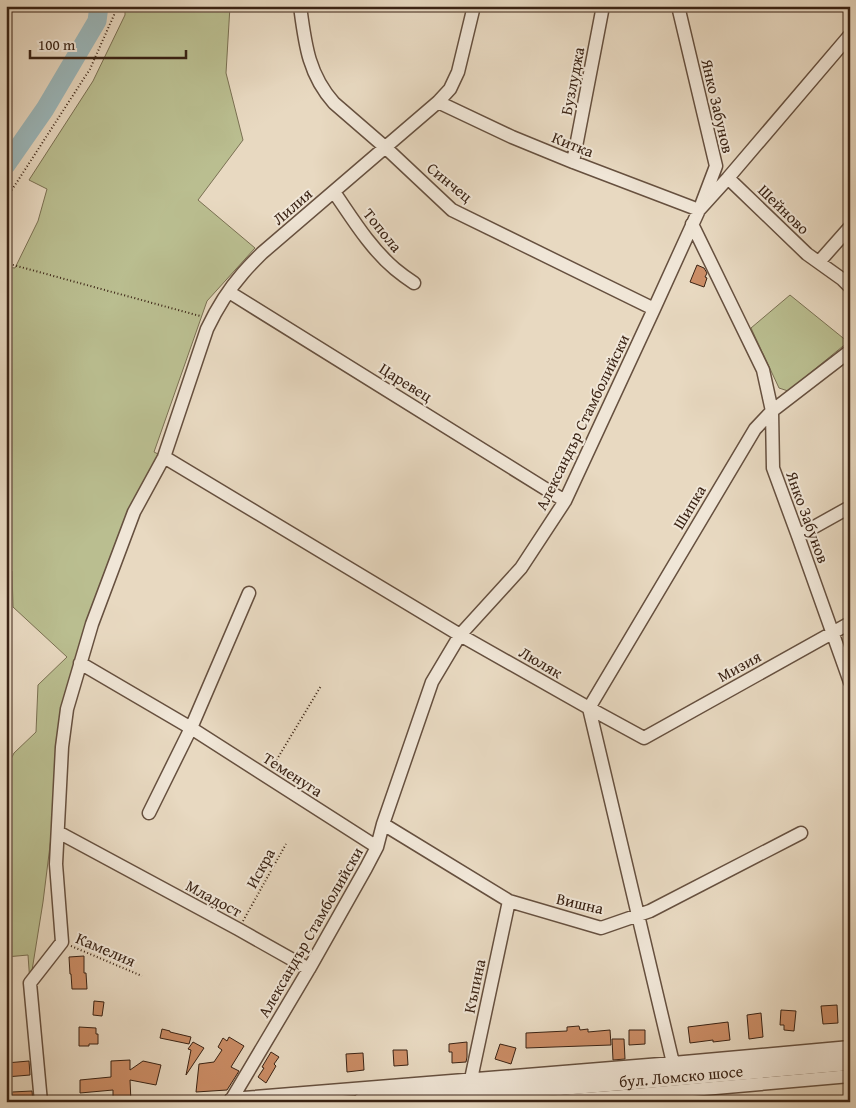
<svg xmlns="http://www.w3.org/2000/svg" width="856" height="1108" font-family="'Gentium Book Plus',serif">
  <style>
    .green { fill: #babe90; stroke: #7a7052 }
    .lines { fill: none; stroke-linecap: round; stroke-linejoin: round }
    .river { stroke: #9bb8bc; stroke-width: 19 }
    .building { fill: #cb8d66; stroke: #3a2314 }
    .street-casing { stroke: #66503f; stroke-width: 15 }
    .secondary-casing { stroke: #3a2314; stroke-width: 20 }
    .path { stroke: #3a2314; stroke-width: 2; stroke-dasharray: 1 2.5; stroke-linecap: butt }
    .street { stroke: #f0e6d7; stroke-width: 12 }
    .secondary { stroke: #f0e6d7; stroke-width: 18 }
    .labels { text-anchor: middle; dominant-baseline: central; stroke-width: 4; stroke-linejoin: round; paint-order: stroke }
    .street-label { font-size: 16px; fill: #3a2314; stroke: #f0e6d7 }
  </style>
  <rect width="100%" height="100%" fill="#e8d9c1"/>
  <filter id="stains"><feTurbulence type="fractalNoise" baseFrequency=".004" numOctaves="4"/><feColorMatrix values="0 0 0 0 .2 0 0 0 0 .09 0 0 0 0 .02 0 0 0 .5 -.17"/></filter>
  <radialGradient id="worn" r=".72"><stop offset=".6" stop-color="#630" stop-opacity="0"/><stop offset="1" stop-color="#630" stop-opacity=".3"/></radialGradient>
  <!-- green -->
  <path class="green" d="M125,6H230L226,73L243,140L198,200L255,248L207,301L154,452L164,457L134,512L67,709L43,902L30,983L28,955L6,957V769L14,753L36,732L38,685L67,657L13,607L12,571L6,570V267L15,268L38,221L47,189L29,180L93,81L125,15Z
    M790,295L848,342L788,391L779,388L751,328Z"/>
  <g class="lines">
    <!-- river -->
    <path class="river" d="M6,165L45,109L97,21L99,6"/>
  </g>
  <!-- building -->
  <path class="building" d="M697,265L704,268L707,273L705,277L707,278L704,287L690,282Z
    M84,956V973H86L87,989H72L71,974H70L69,957Z
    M94,1001L104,1002L102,1016L93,1015Z
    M837,1005L838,1023L823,1024L821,1006Z
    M781,1010L796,1011L794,1031L784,1030V1025H780Z
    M761,1013L763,1037L749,1039L747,1015Z
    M728,1022L730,1040L713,1042V1040L690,1043L688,1027Z
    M579,1026L580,1030L588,1029V1032L610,1030L611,1045L526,1048V1033L567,1031V1027Z
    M79,1027L96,1028V1034H98V1044H89V1046H79Z
    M162,1029L170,1031V1032L191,1037L189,1044L160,1038Z
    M629,1030H645V1044L629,1045Z
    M229,1037L244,1046L231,1067L239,1071L234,1079L227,1090L196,1092L199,1064L214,1062L222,1050L218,1047L223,1038L227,1041Z
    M612,1039H624L625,1059L613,1060Z
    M193,1042L204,1048L186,1075L191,1050L188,1049Z
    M467,1042V1057L466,1062L452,1063V1052H449V1044Z
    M500,1044L516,1048L511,1064L495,1059Z
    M393,1050H407L408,1065L394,1066Z
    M271,1052L279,1057L274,1064L276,1066L266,1083L258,1077L264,1068L262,1067Z
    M363,1053L364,1070L347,1072L346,1054Z
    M130,1060V1070L143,1061L161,1065L156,1085L130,1080L131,1102H113V1090L80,1093V1080L111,1077V1061Z
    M29,1061L30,1075L6,1077V1063Z
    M32,1091L33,1102H13L12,1092Z"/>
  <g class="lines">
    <!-- street casing -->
    <g class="street-casing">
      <path id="street" d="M300,6C305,43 308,74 334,103L386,148L452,210L654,309
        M678,6L716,166L702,203
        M438,102L512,137L573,162L699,210
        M573,162L603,6
        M728,178L807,254L842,279L850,287
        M334,192C352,218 370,248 395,269C401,274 408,279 414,283
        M692,224L763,370L772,411L773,468L798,536L850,682
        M819,262L850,227
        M229,292L565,501
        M850,351L772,411L755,429L589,708L644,738L850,623
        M164,457L460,635L589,708L673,1063
        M798,536L850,507
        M80,663L191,728L377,847
        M149,813L191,728L249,593
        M383,824L509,901L601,928L650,911L801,833
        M58,832L238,929L309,969
        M471,1079L509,901
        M231,1099L673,1063L850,1047
        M41,1102L30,983L62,942L56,864L62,747L67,709L92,624L134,512L164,457L207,329C216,310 229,289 243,273C249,266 256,259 262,253L438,102L450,89L458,72L474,6
        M230,1102L309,969L366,868L377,847L383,824L432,682L460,635L521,568L565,501L654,309L699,210L728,178L850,35
        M545,1102L624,1096L850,1076"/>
    </g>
    <!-- secondary casing -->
    <g class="secondary-casing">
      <g id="secondary">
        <path id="s1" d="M362,1102L647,1079L850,1061"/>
      </g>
    </g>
    <!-- path -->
    <path class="path" d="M6,199L90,69L114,15L115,6
      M6,263L200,316
      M273,766L321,686
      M243,921L286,844
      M71,946L142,976"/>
    <!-- street -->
    <use href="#street" class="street"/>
    <!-- secondary -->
    <use href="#secondary" class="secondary"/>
  </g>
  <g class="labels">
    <!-- street labels -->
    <g class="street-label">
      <text transform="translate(572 81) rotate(-79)">Бузлуджа</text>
      <text transform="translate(718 106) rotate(77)">Янко Забунов</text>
      <text transform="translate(573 144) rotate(22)">Китка</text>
      <text transform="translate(450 182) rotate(39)">Синчец</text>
      <text transform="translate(292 206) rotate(-41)">Лилия</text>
      <text transform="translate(784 209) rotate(44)">Шейново</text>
      <text transform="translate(383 230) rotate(51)">Топола</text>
      <text transform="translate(406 382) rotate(32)">Царевец</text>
      <text transform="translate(582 422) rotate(-64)">Александър Стамболийски</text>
      <text transform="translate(689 507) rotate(-59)">Шипка</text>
      <text transform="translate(808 517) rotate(70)">Янко Забунов</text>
      <text transform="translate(541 662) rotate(30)">Люляк</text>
      <text transform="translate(739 666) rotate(-29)">Мизия</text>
      <text transform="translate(293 774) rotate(33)">Теменуга</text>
      <text transform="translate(260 868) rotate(-61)">Искра</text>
      <text transform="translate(214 898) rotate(28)">Младост</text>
      <text transform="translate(580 903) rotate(13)">Вишна</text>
      <text transform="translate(310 932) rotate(-60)">Александър Стамболийски</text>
      <text transform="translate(106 949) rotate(23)">Камелия</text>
      <text transform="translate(474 986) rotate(-78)">Къпина</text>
      <text stroke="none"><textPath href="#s1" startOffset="320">бул. Ломско шосе</textPath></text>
    </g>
  </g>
  <!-- margin -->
  <rect width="856" height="1108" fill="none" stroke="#e8d9c1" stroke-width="25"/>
  <rect x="8" y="8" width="841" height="1093" fill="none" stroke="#3a2314" stroke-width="2.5"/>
  <rect x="12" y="12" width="831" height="1083" fill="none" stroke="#3a2314"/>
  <!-- scale -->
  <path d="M30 50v8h156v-8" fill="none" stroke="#3a2314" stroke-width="2.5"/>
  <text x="38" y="50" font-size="15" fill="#3a2314" stroke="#f0e6d7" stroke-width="4" paint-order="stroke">100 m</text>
  <rect width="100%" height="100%" filter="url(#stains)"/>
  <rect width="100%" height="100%" fill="url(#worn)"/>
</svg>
